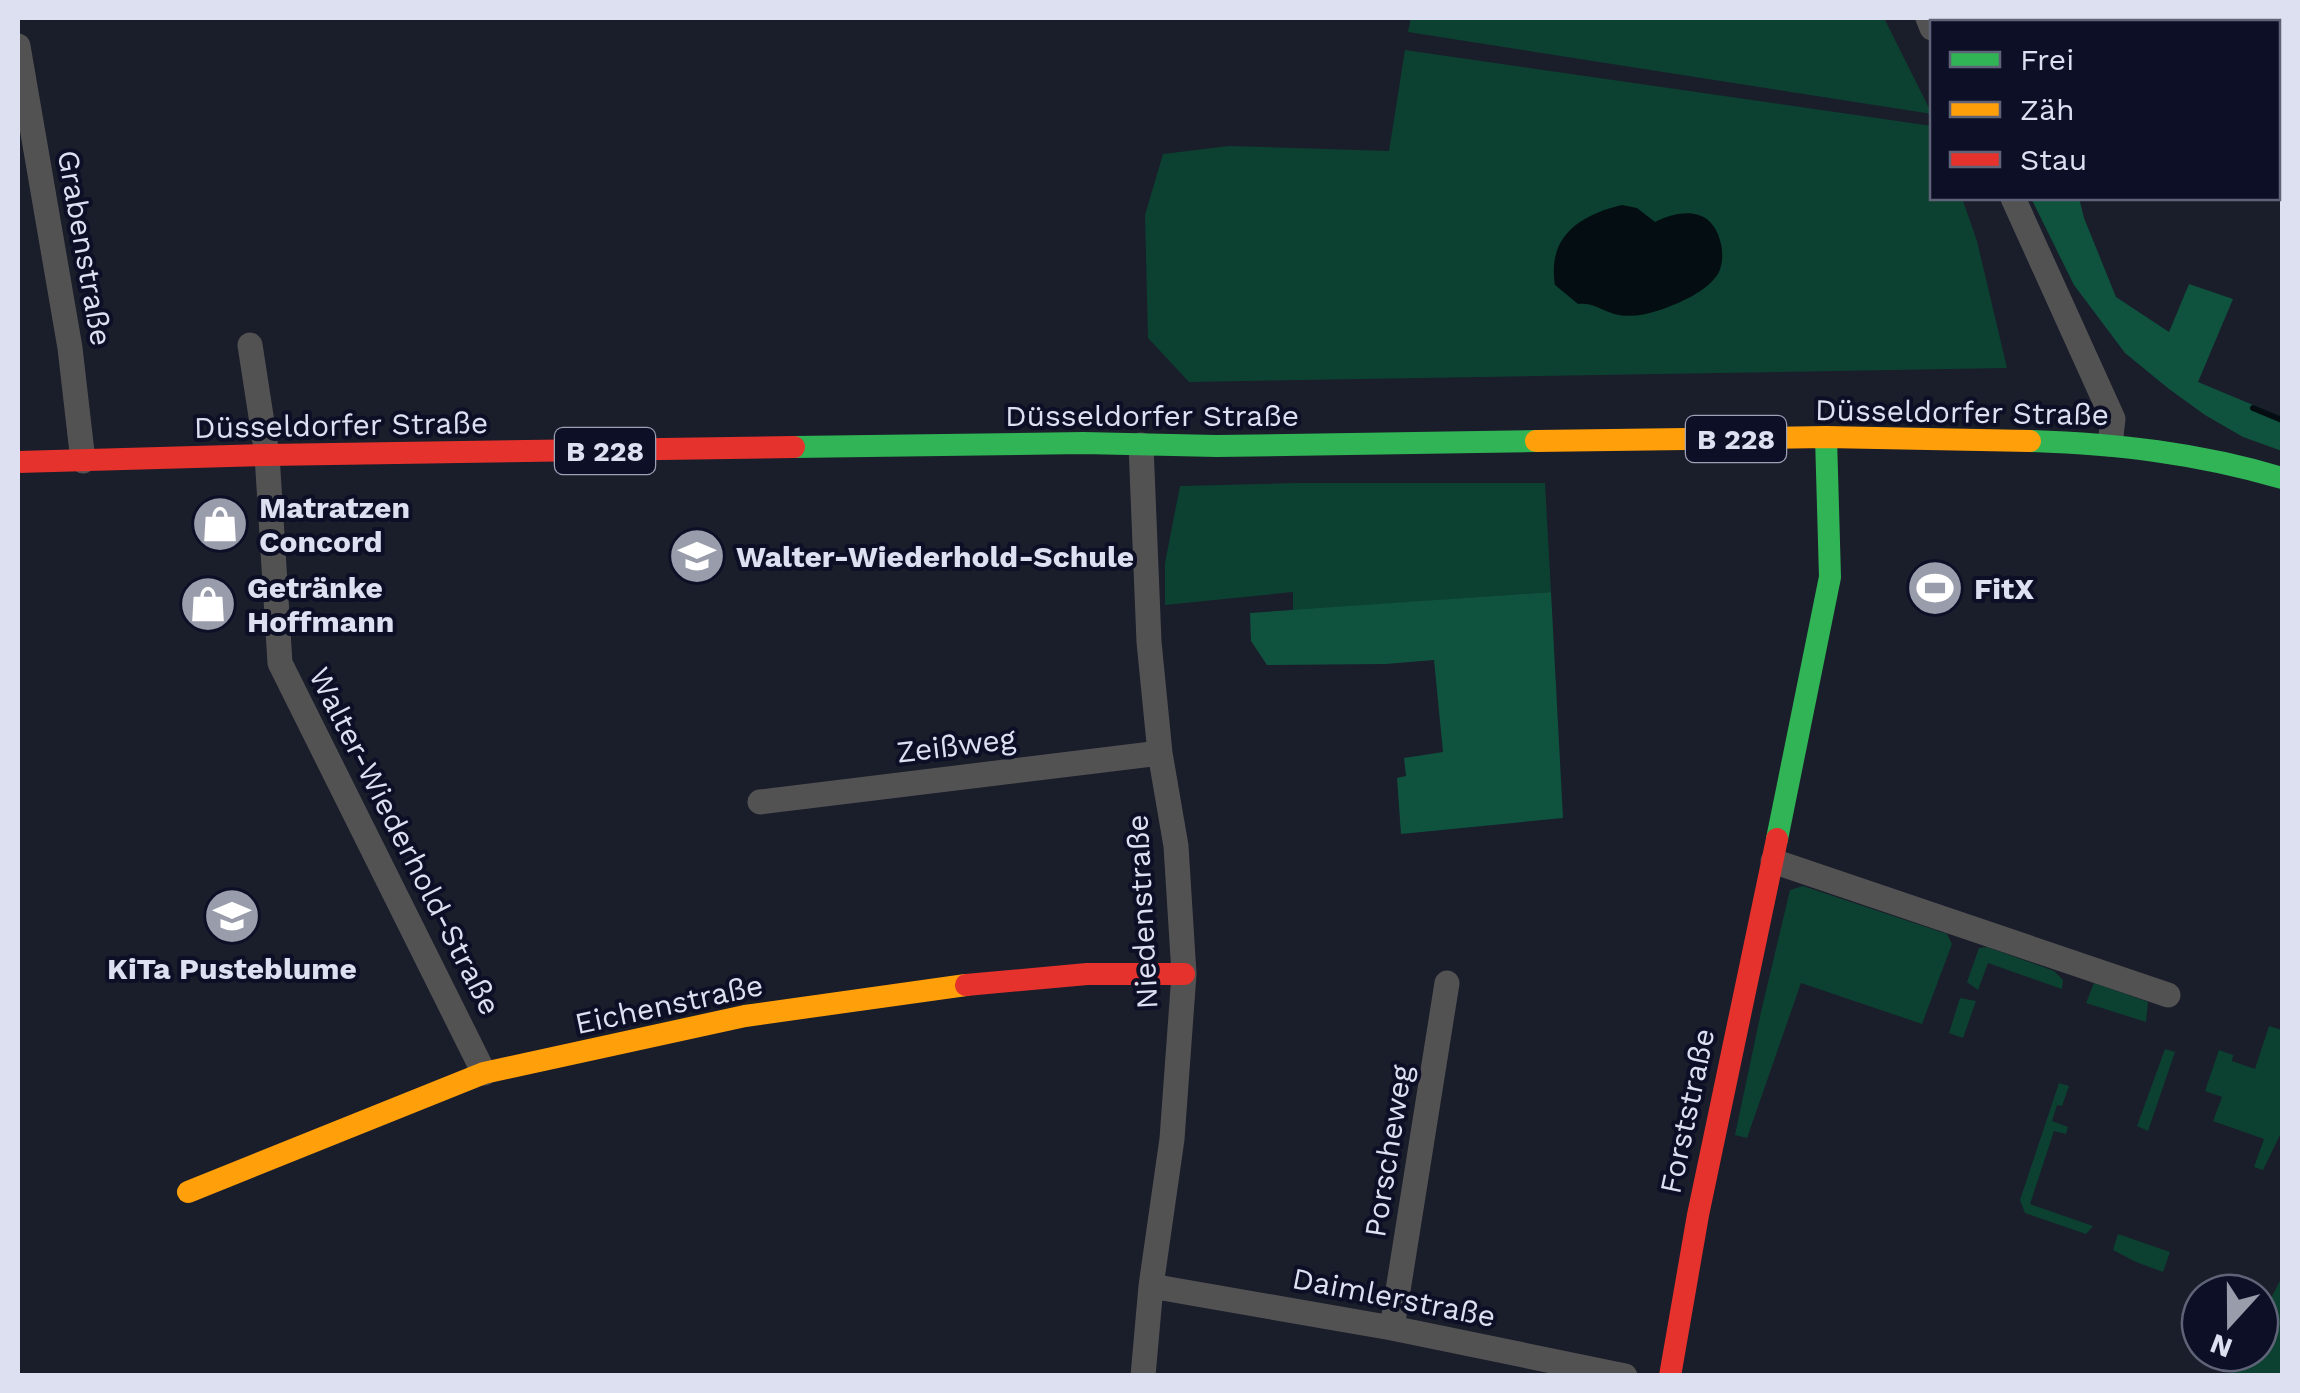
<svg xmlns="http://www.w3.org/2000/svg" width="2300" height="1393" font-family="'Work Sans',sans-serif">
  <style>
    .green { fill: #0c4131 }
    .forest { fill: #0f533e }
    .water { fill: #040e12 }
    .lines { fill: none; stroke-linecap: round; stroke-linejoin: round }
    .stream { stroke: #040e12; stroke-width: 6 }
    .street { stroke: #535253; stroke-width: 25 }
    .fast { stroke: #30b455; stroke-width: 22 }
    .slow { stroke: #ff9f0a; stroke-width: 22 }
    .jam { stroke: #e5322d; stroke-width: 22 }
    .labels { text-anchor: middle; dominant-baseline: central; stroke-width: 8; stroke-linejoin: round; paint-order: stroke }
    .shield { fill: #0c0f26; stroke: #9ea1b4; stroke-width: 2.5 }
    .shield-label { font-size: 28px; font-weight: bold; fill: #dce0f1 }
    .street-label { font-size: 30px; fill: #dce0f1; stroke: #0c0f26 }
    .poi-label { font-size: 30px; font-weight: bold; fill: #dce0f1; stroke: #0c0f26; text-anchor: start }
  </style>
  <rect width="100%" height="100%" fill="#1a1d2a"/>
  <!-- green -->
  <path class="green" d="M1411,18H1884L1932,114L1408,32Z
    M1405,50L1932,126V198H1962L1977,241L2007,368L1189,382L1148,338L1145,215L1163,154L1229,146L1389,151Z
    M1298,483H1545L1551,592L1293,611V592L1165,605V563L1180,486Z
    M1803,886L1947,934L1952,944L1922,1024L1801,983L1747,1138L1735,1135L1761,1012L1790,890Z
    M1987,947L2054,971L2063,980L2062,989L1988,963L1978,990L1967,982L1979,948Z
    M2094,983L2148,1002L2146,1022L2086,1003Z
    M1960,998L1976,1001L1963,1038L1949,1033Z
    M2269,1026L2282,1030V1131L2263,1170L2254,1167L2264,1139L2213,1121L2222,1097L2205,1091L2219,1050L2233,1055L2232,1061L2255,1069Z
    M2165,1049L2175,1052L2148,1131L2137,1126Z
    M2059,1083L2069,1086L2062,1106L2057,1105L2052,1121L2068,1127L2066,1134L2054,1131L2030,1204L2093,1226L2086,1234L2025,1213L2020,1200Z
    M2118,1234L2170,1252L2163,1272L2136,1262L2113,1250Z
    M2282,1277V1375H2230L2242,1353H2260V1319Z"/>
  <!-- forest -->
  <path class="forest" d="M2031,198H2079L2084,218L2116,297L2169,332L2189,284L2233,299L2198,382L2282,417V451L2243,437L2205,415L2169,389L2125,353L2074,285Z
    M1551,592L1563,818L1401,834L1397,778L1406,776L1404,758L1443,752L1434,660L1386,664L1267,665L1251,641L1250,613Z"/>
  <!-- water -->
  <path class="water" d="M1622,205L1637,208L1655,222C1684,208 1713,208 1721,244C1723,253 1723,265 1718,274C1706,292 1680,303 1660,310C1645,315 1630,318 1614,314C1602,310 1591,302 1578,304L1555,285C1547,236 1580,215 1622,205Z"/>
  <g class="lines">
    <!-- stream -->
    <path class="stream" d="M2253,408L2282,420"/>
    <!-- street -->
    <path class="street" d="M1928,18L1932,28
      M18,46L70,348L83,461
      M2013,198L2113,419L2110,444
      M250,345L267,455L280,663L484,1073
      M1141,445L1149,642L1160,753L1176,846L1184,974L1172,1139L1151,1286L1143,1376
      M760,802L1160,753
      M1773,861L2168,995
      M1151,1286L1392,1328L1625,1376
      M1392,1328L1447,983"/>
    <!-- fast -->
    <path class="fast" d="M2030,441C2117,444 2198,453 2282,478
      M794,447L1083,443L1217,446L1536,441
      M1777,839L1830,577L1826,437"/>
    <!-- slow -->
    <path class="slow" d="M1536,441L1826,437L2030,441
      M188,1192L484,1073L745,1016L966,985"/>
    <!-- jam -->
    <path class="jam" d="M18,462L267,455L794,447
      M966,985L1087,974H1184
      M1670,1376L1698,1215L1777,839"/>
  </g>
  <!-- icons -->
  <defs>
    <g id="shop-disc" transform="scale(2.875)"><circle r="9.5" fill="#989cab" stroke="#0c0f26"/><path d="M-5-2.5h2.3a2.7 3.5 0 0 1 5.4 0H5L5.5 6h-11ZM-1.5-2.5h3a1.5 2.3 0 0 0-3 0Z" fill="#fff"/></g>
    <g id="school-disc" transform="scale(2.875)"><circle r="9.5" fill="#989cab" stroke="#0c0f26"/><path d="M0-5L7-2L0 1L-7-2ZM-4 1L0 2.5L4 1V4Q0 6-4 4Z" fill="#fff"/></g>
    <g id="stadium-disc" transform="scale(2.875)"><circle r="9.5" fill="#989cab" stroke="#0c0f26"/><path d="M0-5a6.5 5 0 1 0 0 10a6.5 5 0 1 0 0-10ZM-3.5-1.8h7v3.6h-7Z" fill="#fff"/></g>
  </defs>
  <g fill-rule="evenodd">
    <use href="#shop-disc" x="220" y="524"/>
    <use href="#school-disc" x="697" y="556"/>
    <use href="#stadium-disc" x="1935" y="588"/>
    <use href="#shop-disc" x="208" y="604"/>
    <use href="#school-disc" x="232" y="916"/>
  </g>
  <g class="labels">
    <!-- shield labels -->
    <g class="shield">
      <rect x="1686" y="416" width="100" height="46" rx="8"/>
      <rect x="555" y="428" width="100" height="46" rx="8"/>
    </g>
    <g class="shield-label">
      <text x="1736" y="439">B 228</text>
      <text x="605" y="451">B 228</text>
    </g>
    <!-- street labels -->
    <g class="street-label">
      <text transform="translate(85 248) rotate(80)">Grabenstraße</text>
      <text transform="translate(1962 412) rotate(1)">Düsseldorfer Straße</text>
      <text x="1152" y="415">Düsseldorfer Straße</text>
      <text transform="translate(341 425) rotate(-1)">Düsseldorfer Straße</text>
      <text transform="translate(956 745) rotate(-7)">Zeißweg</text>
      <text transform="translate(405 841) rotate(63)">Walter-Wiederhold-Straße</text>
      <text transform="translate(1142 912) rotate(-93)">Niedenstraße</text>
      <text transform="translate(669 1004) rotate(-12)">Eichenstraße</text>
      <text transform="translate(1687 1111) rotate(-78)">Forststraße</text>
      <text transform="translate(1388 1151) rotate(-81)">Porscheweg</text>
      <text transform="translate(1394 1297) rotate(11)">Daimlerstraße</text>
    </g>
    <!-- poi labels -->
    <g class="poi-label">
      <text x="259" y="507">Matratzen<tspan x="259" dy="34">Concord</tspan></text>
      <text x="736" y="556">Walter-Wiederhold-Schule</text>
      <text x="247" y="587">Getränke<tspan x="247" dy="34">Hoffmann</tspan></text>
      <text x="1974" y="588">FitX</text>
      <text x="232" y="968" text-anchor="middle">KiTa Pusteblume</text>
    </g>
  </g>
  <!-- border -->
  <rect width="2300" height="1393" fill="none" stroke="#dce0f1" stroke-width="40"/>
  <!-- legend -->
  <rect x="1930" y="20" width="350" height="180" fill="#0c0f26" stroke="#5f6377" stroke-width="2.5"/>
  <rect x="1950" y="52" width="50" height="15" fill="#30b455" stroke="#5f6377" stroke-width="2.5"/>
  <text x="2020" y="70" font-size="30" fill="#dce0f1">Frei</text>
  <rect x="1950" y="102" width="50" height="15" fill="#ff9f0a" stroke="#5f6377" stroke-width="2.5"/>
  <text x="2020" y="120" font-size="30" fill="#dce0f1">Zäh</text>
  <rect x="1950" y="152" width="50" height="15" fill="#e5322d" stroke="#5f6377" stroke-width="2.5"/>
  <text x="2020" y="170" font-size="30" fill="#dce0f1">Stau</text>
  <!-- north arrow -->
  <g transform="translate(2230 1323) rotate(201)"><circle r="48" fill="#0c0f26" stroke="#5f6377" stroke-width="2.5"/>
  <path d="M0-8L18 38L0 25L-18 38Z" fill="#989cab"/>
  <text y="-15" font-size="28" font-weight="bold" text-anchor="middle" fill="#dce0f1">N</text>
  </g>
</svg>
